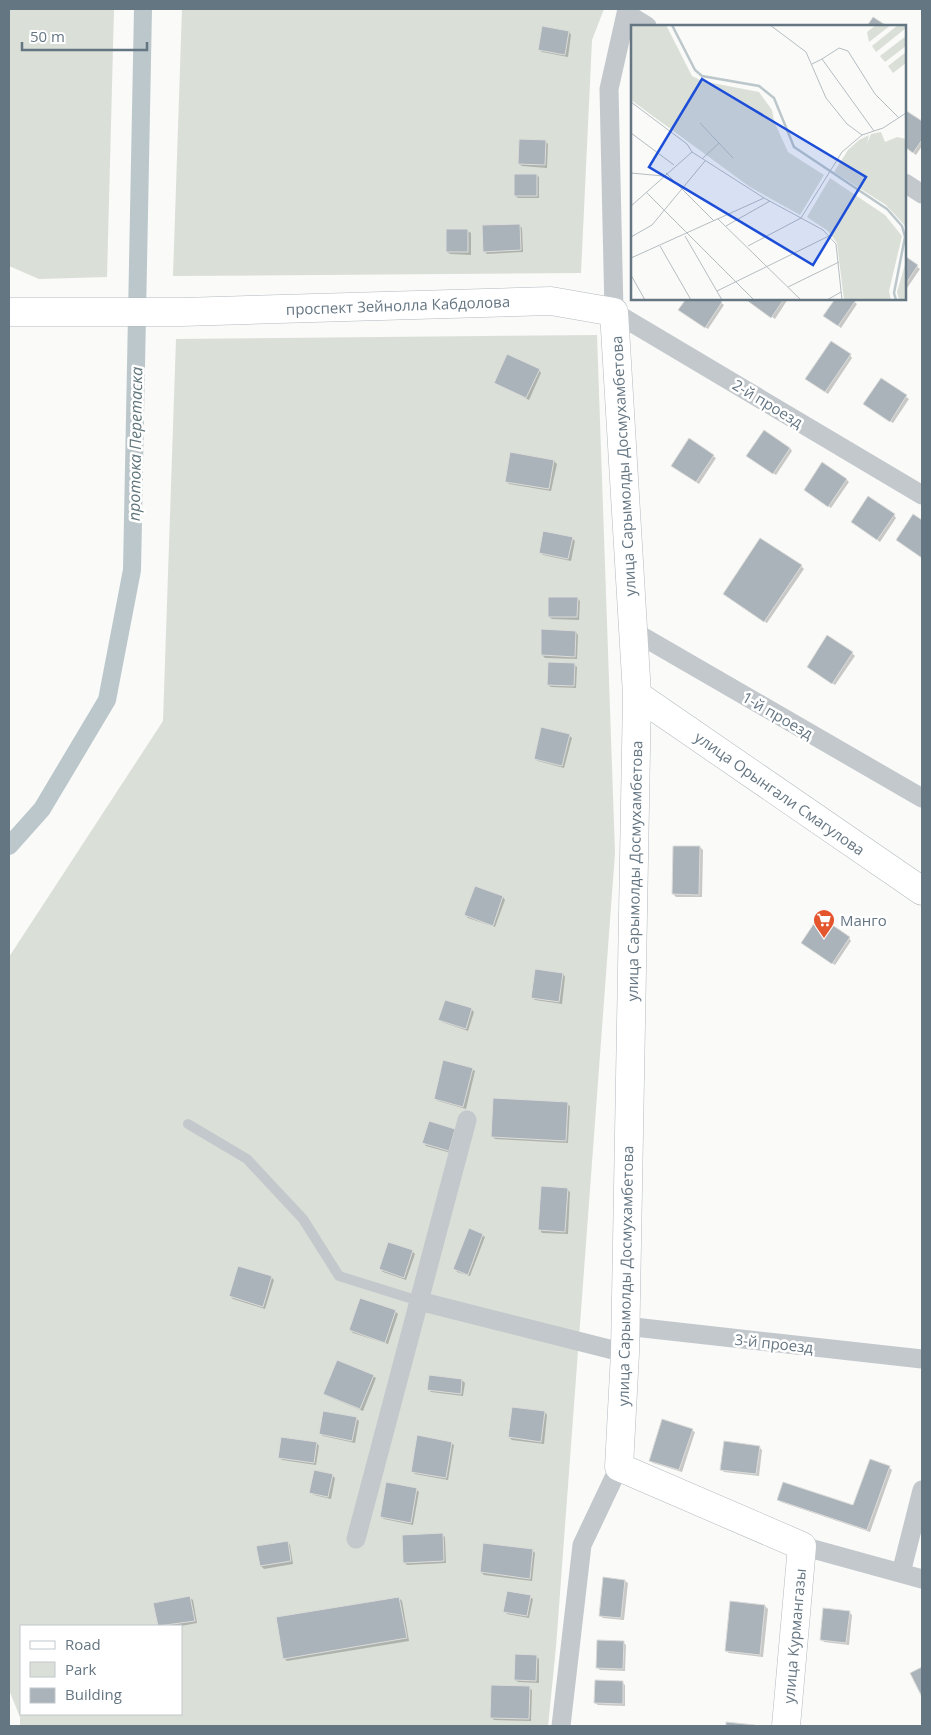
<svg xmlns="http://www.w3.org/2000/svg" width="931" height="1735" font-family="'Open Sans',sans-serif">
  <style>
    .green { fill: #dadfd7; fill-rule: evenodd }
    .shadow { fill: #0003 }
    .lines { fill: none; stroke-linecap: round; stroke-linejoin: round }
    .canal { stroke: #bbc7cb; stroke-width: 18 }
    .building { fill: #aab3b9; stroke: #dcdcda }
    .secondary-casing { stroke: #b3babf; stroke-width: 29 }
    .lane { stroke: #c3c8cc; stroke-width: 10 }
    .street { stroke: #c3c8cc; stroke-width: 19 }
    .secondary { stroke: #fff; stroke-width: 28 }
    .labels { text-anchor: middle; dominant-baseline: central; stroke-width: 5; stroke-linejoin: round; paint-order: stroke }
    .street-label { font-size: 15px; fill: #657683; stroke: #fff }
    .poi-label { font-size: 15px; fill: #657683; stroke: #fff; text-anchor: start }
    .water-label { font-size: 16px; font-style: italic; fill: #60757c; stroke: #fff }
    .inset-river { fill: none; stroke: #bbc7cb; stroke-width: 2.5 }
    .inset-road { fill: none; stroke: #b5bdc2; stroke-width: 1 }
    .view { fill: #1d4ed8; fill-opacity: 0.15; stroke: #1d4ed8; stroke-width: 2.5 }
    .inset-edge { fill: none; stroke: #657683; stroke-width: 2.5 }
  </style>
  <rect width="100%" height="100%" fill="#fafaf8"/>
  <!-- green -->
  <path class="green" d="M9,9H114L107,277L39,279L9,266Z
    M182,9H604L592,40L581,273L173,276Z
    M597,335L615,853L556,1647L548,1726H20V1717L9,1690V957L163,721L176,339ZM21,1626H181V1714H21Z"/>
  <!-- shadow -->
  <path class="shadow" d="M569,32L571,35L568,57L542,52L539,50Z
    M905,111L922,123V146L916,155L905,147Z
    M545,141L548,144L547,168L522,166L519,164Z
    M537,175L539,177V198H518L515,196Z
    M519,225L522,228L523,252L487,254L484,251Z
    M468,231L471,233V255L450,254L447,252Z
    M905,258L920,269L905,291Z
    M687,299H716L724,305L708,329L680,310Z
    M746,299H788L775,319Z
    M836,299H851L857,304L841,328L825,316Z
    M850,355L852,358L828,394L809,381Z
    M539,370L541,373L529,400L495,382Z
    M881,379L909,399L893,423L868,406Z
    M790,448L792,451L776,475L750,458Z
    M511,453L554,461L557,464L551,491L509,484L506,481Z
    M713,456L716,458L699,484L675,468Z
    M846,479L849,482L831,508L808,492Z
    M894,515L896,518L880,542L852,522Z
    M572,538L575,541L571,561L543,555L540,552Z
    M801,566L804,569L767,623L727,596Z
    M577,598L580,601L579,620L552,619L549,617Z
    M576,632L578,635L577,659L545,658L542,655Z
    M852,653L855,656L835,685L811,669Z
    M574,664L577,667L576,688L551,687L548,685Z
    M569,735L572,738L564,768L538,761L535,759Z
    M700,847L703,850L702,897H676L673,894Z
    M503,897L505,900L495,927L468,918L465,915Z
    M849,938L851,941L835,965L805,945Z
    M563,974L565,977L562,1004L535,1000L532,998Z
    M445,1001L472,1010L474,1012L468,1031L442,1022L440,1020Z
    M472,1069L475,1071L466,1109L438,1101L435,1099Z
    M567,1104L570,1106L568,1143L495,1139L492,1136Z
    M454,1130L451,1153L426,1146L424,1143Z
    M567,1189L570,1192L568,1234L542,1233L540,1230Z
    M482,1235L485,1237L470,1276L457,1272L455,1269Z
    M412,1251L415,1254L406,1280L383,1272L380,1269Z
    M239,1267L272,1278L274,1280L265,1309L233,1299L230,1296Z
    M395,1311L398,1314L388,1344L353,1333L350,1330Z
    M373,1376L376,1378L363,1411L327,1396L325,1394Z
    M462,1380L465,1383L463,1396L431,1392L428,1389Z
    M545,1412L547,1415L544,1444L512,1440L509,1437Z
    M356,1418L359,1421L355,1443L323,1436L320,1434Z
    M692,1430L695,1432L682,1472L653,1463L650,1460Z
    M317,1443L319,1446L316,1465L282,1460L279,1457Z
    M451,1443L454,1445L448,1480L415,1474L412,1471Z
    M759,1447L762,1450L759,1476L724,1472L721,1469Z
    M889,1467L892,1470L870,1532L781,1502L778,1500L854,1506Z
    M332,1475L335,1478L331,1499L314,1495L311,1493Z
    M416,1489L419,1492L413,1525L384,1519L381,1517Z
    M442,1535L445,1537L446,1563L407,1565L404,1562Z
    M288,1542L290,1545L293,1564L264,1569L261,1566L258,1547Z
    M533,1551L535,1553L532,1581L484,1575L481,1572Z
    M625,1581L628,1583L624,1620L603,1618L600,1615Z
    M530,1597L533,1599L529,1618L507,1614L505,1611Z
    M190,1598L193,1600L197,1623L181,1626H159L155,1604Z
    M399,1598L402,1601L409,1641L287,1661L284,1658Z
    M765,1606L768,1609L763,1657L729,1653L726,1651Z
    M849,1612L852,1615L849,1645L824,1642L822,1640Z
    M623,1642L626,1645L625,1671L600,1670L597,1667Z
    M537,1657L539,1659V1683L518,1682L515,1680Z
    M622,1682L625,1685V1706L598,1705L595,1703Z
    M529,1688L532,1690L531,1721L494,1720L492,1718Z"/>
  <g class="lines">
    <!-- canal -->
    <path class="canal" d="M9,846L42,809L107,700L132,570L143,9"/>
  </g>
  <!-- building -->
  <path class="building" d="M873,17L887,26H867Z
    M542,26L569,31L565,55L538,50Z
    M905,110L922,121V140L913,153L905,147Z
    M519,139L546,140L545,165L518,164Z
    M514,174H537V196H514Z
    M520,224L521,250L483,252L482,225Z
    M446,229H468V252H446Z
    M905,256L918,265L905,285Z
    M686,299H718L722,302L705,328L678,310Z
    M745,299H784L771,318Z
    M835,299H853L856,300L838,326L823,316Z
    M831,341L851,354L825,392L805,379Z
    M507,354L540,369L526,398L494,383Z
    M881,378L907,395L890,422L863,404Z
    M764,430L790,448L773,474L746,456Z
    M689,438L714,455L696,482L671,466Z
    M510,452L554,460L549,489L505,482Z
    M822,462L847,479L828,507L804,490Z
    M868,496L895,514L877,540L851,522Z
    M913,514L922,520V558L896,540Z
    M543,531L573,537L568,559L539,553Z
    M760,538L802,565L764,622L723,594Z
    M548,597H578L577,617H548Z
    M541,629L576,631L575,657L541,655Z
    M827,635L853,652L832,684L807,667Z
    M548,662L575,663L574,686L547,685Z
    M541,727L570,734L562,766L534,759Z
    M673,846H700L699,895L672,894Z
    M475,886L503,896L493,926L464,915Z
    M819,916L850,937L832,964L801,943Z
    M535,969L563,973L559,1002L531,998Z
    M445,1000L472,1008L466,1029L438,1020Z
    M443,1060L473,1068L463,1107L434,1099Z
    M493,1098L568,1102L566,1141L491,1137Z
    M429,1121L455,1129L449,1151L422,1143Z
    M541,1186L568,1188L565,1232L538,1230Z
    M469,1228L483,1234L468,1275L453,1269Z
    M388,1242L413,1250L404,1278L379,1269Z
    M238,1266L272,1276L263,1307L229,1296Z
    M360,1298L396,1310L385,1343L349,1330Z
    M337,1360L374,1375L360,1409L323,1394Z
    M429,1375L462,1379L461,1394L427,1390Z
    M512,1407L545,1411L541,1442L508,1437Z
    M323,1411L357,1417L352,1441L319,1434Z
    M662,1419L693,1429L679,1470L649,1461Z
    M417,1435L452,1442L446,1478L411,1472Z
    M281,1437L317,1442L314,1463L278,1458Z
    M724,1441L760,1446L756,1474L720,1470Z
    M870,1459L890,1466L867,1530L777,1500L783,1482L853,1505Z
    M314,1470L333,1474L328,1497L309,1493Z
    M386,1482L417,1488L411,1523L380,1517Z
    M443,1533L444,1561L403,1563L402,1535Z
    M288,1541L291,1561L260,1566L256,1546Z
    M483,1543L533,1549L530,1579L480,1572Z
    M603,1577L625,1580L621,1618L599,1616Z
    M507,1591L531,1595L527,1616L503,1612Z
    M190,1596L195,1621L158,1626L153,1603Z
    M399,1597L407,1638L283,1659L276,1617Z
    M730,1601L765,1605L760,1655L725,1651Z
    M823,1608L850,1611L846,1643L820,1640Z
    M597,1640L624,1641L623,1669L596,1668Z
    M515,1654L537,1655L536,1681L514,1680Z
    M922,1667V1697L910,1673Z
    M595,1680L623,1681V1704L594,1703Z
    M491,1685L530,1686L529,1719L490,1718Z
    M726,1722L755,1725V1726H726Z"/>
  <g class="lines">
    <!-- secondary casing -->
    <g class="secondary-casing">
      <path id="secondary" d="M9,312H182L551,301L614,312L637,695L625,1353L619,1467L802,1546L786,1726
        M637,695L922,891"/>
    </g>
    <!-- lane -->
    <path class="lane" d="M188,1124L247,1159L303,1219L339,1276L419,1301"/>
    <!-- street -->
    <path class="street" d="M627,9L609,89L614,312L922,495
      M626,13L647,26
      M905,183L922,194
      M633,631L922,798
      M419,1301L625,1353
      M625,1326L922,1359
      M356,1539L467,1120
      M802,1546L922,1579
      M901,1573L922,1490
      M561,1726L582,1545L619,1467"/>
    <!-- secondary -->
    <use href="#secondary" class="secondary"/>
  </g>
  <!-- icons -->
  <defs>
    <g id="supermarket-pin" transform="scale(1.125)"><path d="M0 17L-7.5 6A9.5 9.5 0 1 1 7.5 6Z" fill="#e4572e" stroke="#fff"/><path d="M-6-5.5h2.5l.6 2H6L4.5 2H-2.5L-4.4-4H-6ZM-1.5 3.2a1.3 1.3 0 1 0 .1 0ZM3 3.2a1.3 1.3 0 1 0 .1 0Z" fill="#fff"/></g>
  </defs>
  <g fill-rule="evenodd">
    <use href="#supermarket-pin" x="824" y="920"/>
  </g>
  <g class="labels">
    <!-- street labels -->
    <g class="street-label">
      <text transform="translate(398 305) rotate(-2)">проспект Зейнолла Кабдолова</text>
      <text transform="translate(768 403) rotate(31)">2-й проезд</text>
      <text transform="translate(623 466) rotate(-93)">улица Сарымолды Досмухамбетова</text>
      <text transform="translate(778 715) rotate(30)">1-й проезд</text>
      <text transform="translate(780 793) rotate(35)">улица Орынгали Смагулова</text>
      <text transform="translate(634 871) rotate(-89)">улица Сарымолды Досмухамбетова</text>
      <text transform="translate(625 1276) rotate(-89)">улица Сарымолды Досмухамбетова</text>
      <text transform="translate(774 1343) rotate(6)">3-й проезд</text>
      <text transform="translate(794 1636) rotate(-85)">улица Курмангазы</text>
    </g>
    <!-- poi labels -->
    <g class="poi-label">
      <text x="840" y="920">Манго</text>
    </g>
    <!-- water labels -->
    <g class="water-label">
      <text transform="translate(135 444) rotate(-89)">протока Перетаска</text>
    </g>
  </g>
  <!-- overview -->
  <g transform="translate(631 25)">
    <rect width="275" height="275" fill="#fafaf8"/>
    <path d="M0,0H35L61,51L71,56L128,67L141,85L143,96L157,127L193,150L169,190L119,162L0,75ZM245,0H260L238,17L236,7ZM267,0H275V3L245,27L241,21ZM275,11V21L254,37L249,31ZM275,27V38L262,48L257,41ZM250,107L254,117L266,112L275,114V202L255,180L203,147L217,125L228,115L238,110L236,119L240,109ZM199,153L254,190L271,211L258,266L260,275H213L206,218L197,206L176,192ZM275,236V275H268L266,267Z" fill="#dadfd7"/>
    <path class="inset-river" d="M41,0L64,45L71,51L128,61L143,73L163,122L256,184L271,201L274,212L263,268L265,275"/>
    <path class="inset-road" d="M139,0L175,27L195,73L216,99L231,110M191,34L208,23L217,26L244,69L268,93M181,39L191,34L243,106M0,77L56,119L61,127L133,173M69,98L102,133M0,108L43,140M71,134L88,118M0,148L32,151M35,148L83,196M15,167L123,275M0,181L61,127M87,194L170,275M95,201L139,176M54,211L91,275M0,212L21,200L74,136M29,221L60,275M117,221L170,193L192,205L205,219L211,275M0,233L133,173L170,193L211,127L231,110L252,103L275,88M0,250L14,275M157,262L208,237M86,266L198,211M196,275L210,267"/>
    <path class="view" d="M71,54L235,152L182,240L18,142Z"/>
    <rect width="275" height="275" class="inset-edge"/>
  </g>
  <!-- border -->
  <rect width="931" height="1735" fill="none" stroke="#657683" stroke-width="20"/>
  <!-- legend -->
  <rect x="20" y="1625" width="162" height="90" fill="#ffffff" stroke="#c1c8cd"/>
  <rect x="30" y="1641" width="25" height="8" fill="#ffffff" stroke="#c1c8cd"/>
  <text x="65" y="1650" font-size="15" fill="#657683">Road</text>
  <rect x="30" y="1662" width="25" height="15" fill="#dadfd7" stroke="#c1c8cd"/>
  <text x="65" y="1675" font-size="15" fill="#657683">Park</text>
  <rect x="30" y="1688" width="25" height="15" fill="#aab3b9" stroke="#c1c8cd"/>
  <text x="65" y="1700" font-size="15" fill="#657683">Building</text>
  <!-- scale -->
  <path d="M22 42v8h125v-8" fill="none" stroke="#657683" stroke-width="2.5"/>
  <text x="30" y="42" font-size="15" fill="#657683" stroke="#ffffff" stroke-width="4" paint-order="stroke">50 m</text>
</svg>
